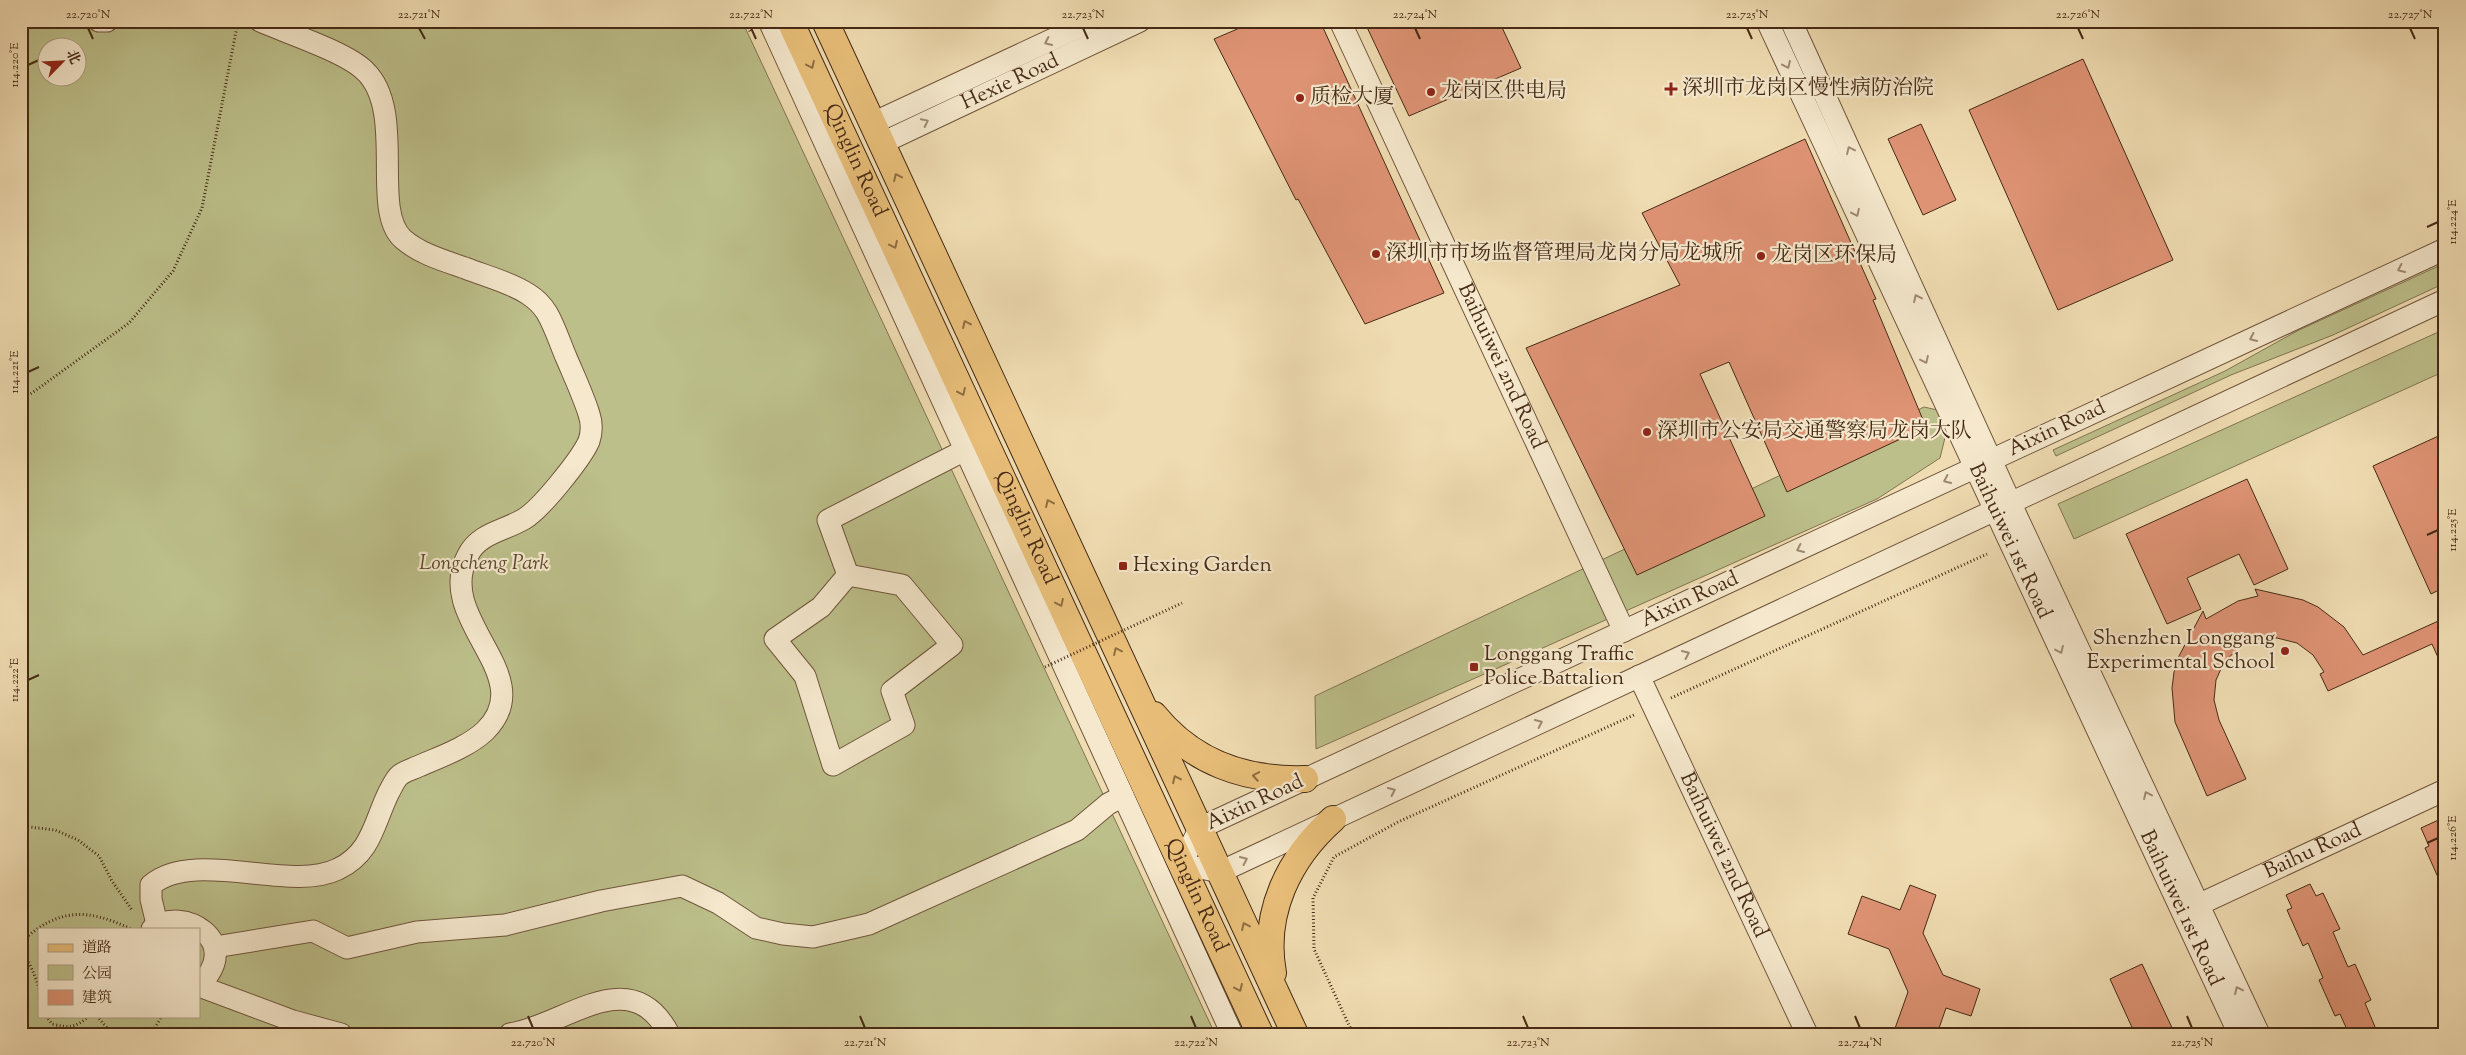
<svg xmlns="http://www.w3.org/2000/svg" width="2466" height="1055" font-family="'Sorts Mill Goudy','Noto Serif SC',serif">
  <style>
    .green { fill: #bcbf8a; stroke: #817450; fill-rule: evenodd }
    .building { fill: #de9374; stroke: #462a15 }
    .lines { fill: none; stroke-linecap: round; stroke-linejoin: round }
    .minor-casing { stroke: #70563c; stroke-width: 23 }
    .major-casing { stroke: #462a15; stroke-width: 28 }
    .path { stroke: #462a15; stroke-width: 3; stroke-dasharray: 1 2.5; stroke-linecap: butt }
    .minor { stroke: #f5e8cd; stroke-width: 21 }
    .major { stroke: #e8be79; stroke-width: 26 }
    .path-bridge { stroke: #462a15; stroke-width: 3; stroke-dasharray: 1 2.5; stroke-linecap: butt }
    .oneway { stroke: #9e8971 }
    .oneway2 { stroke: #8f6d42 }
    .ticks { fill: none; stroke: #462a15; stroke-width: 2 }
    .poi-dot { fill: #8f2418; stroke: #f5e8cd; stroke-width: 2 }
    .labels { text-anchor: middle; dominant-baseline: central; stroke-width: 4.5; stroke-linejoin: round; paint-order: stroke }
    .street-label { font-size: 21px; fill: #462a15; stroke: #f5e8cd }
    .poi-label { font-size: 21px; fill: #462a15; stroke: #f5e8cd; text-anchor: start }
    .park-label { font-size: 21px; font-style: italic; fill: #5e482c; stroke: #f5e8cd }
    .neatline { fill: none; stroke: #462a15; stroke-width: 2 }
    .ticks-label { font-size: 12px; text-anchor: middle; fill: #462a15 }
  </style>
  <rect width="100%" height="100%" fill="#f0dcb2"/>
  <filter id="stains"><feTurbulence type="fractalNoise" baseFrequency=".004" numOctaves="4"/><feColorMatrix values="0 0 0 0 .2 0 0 0 0 .09 0 0 0 0 .02 0 0 0 .5 -.17"/></filter>
  <radialGradient id="worn" r=".72"><stop offset=".6" stop-color="#630" stop-opacity="0"/><stop offset="1" stop-color="#630" stop-opacity=".3"/></radialGradient>
  <!-- green -->
  <path class="green" d="M21,21H742L1215,1034H21ZM48,48H78V78H48ZM39,929H199V1016H39Z
    M2445,263V283L2333,335L2231,375L2056,456L2053,450L2225,371L2297,331Z
    M2445,329V371L2074,539L2058,504Z
    M1924,407L1951,413L1940,458L1877,499L1316,749L1315,696Z"/>
  <!-- building -->
  <path class="building" d="M1256,21H1320L1444,293L1365,324L1298,199L1296,200L1214,39Z
    M1364,21H1499L1521,68L1409,116Z
    M2083,59L2173,260L2058,310L1969,110Z
    M1921,124L1956,200L1923,215L1888,139Z
    M1805,139L1876,299L1873,300L1926,427L1787,492L1729,362L1700,374L1765,516L1637,575L1526,348L1680,285L1642,213Z
    M2445,433V587L2431,594L2373,466Z
    M2247,479L2288,569L2254,585L2239,554L2187,578L2201,609L2167,624L2126,534Z
    M2255,589L2303,600L2318,607L2344,627L2363,655L2445,618V673L2432,644L2328,691L2320,674L2324,672L2313,655L2297,643L2277,638L2257,639L2239,648L2224,662L2216,680L2214,700L2219,720L2246,779L2207,796L2175,722L2172,688L2174,672L2179,656L2203,611L2206,619L2238,601L2258,596Z
    M2445,817V893L2425,848L2429,846L2421,828Z
    M2310,884L2316,896L2323,893L2340,929L2333,932L2348,967L2355,964L2371,1000L2365,1003L2378,1034H2349L2340,1014L2335,1016L2319,980L2323,978L2308,943L2303,946L2287,910L2292,908L2286,895Z
    M1910,885L1936,895L1923,933L1943,975L1980,989L1971,1016L1946,1008L1937,1034H1893L1908,992L1889,949L1848,934L1862,896L1900,910Z
    M2142,964L2175,1034H2135L2110,979Z"/>
  <g class="lines">
    <!-- minor casing -->
    <g class="minor-casing">
      <g id="minor">
        <path d="M99,21H107"/>
        <path d="M769,21L1232,1034"/>
        <path id="s1" d="M1340,21L1624,631"/>
        <path id="s2" d="M1767,21L2239,1034"/>
        <path d="M1791,21L2017,517L2259,1034"/>
        <path d="M873,123L1092,21"/>
        <path id="s3" d="M882,143L1140,21"/>
        <path d="M2445,249L1200,828L1181,864L1220,872L2445,300"/>
        <path d="M848,575L821,607L775,639L805,676L833,765L904,725L892,691L952,645L902,585L848,575L828,520L977,444"/>
        <path id="s4" d="M1639,676L1807,1034"/>
        <path id="s5" d="M2185,911L2445,790"/>
        <path d="M157,924L151,899V885C195,848 290,893 338,869C372,853 374,822 389,792C392,787 395,779 400,775C405,771 413,769 419,766C440,757 468,747 485,731C542,675 433,620 468,555C479,533 504,531 524,519C541,509 581,459 589,441C592,432 592,423 589,414C583,395 574,376 566,357C560,343 555,327 547,313C542,305 536,299 528,294C510,282 485,276 465,268C445,261 420,254 403,239C370,210 407,111 365,71C346,52 287,33 260,21"/>
        <path d="M152,929C182,904 245,942 199,985"/>
        <path d="M215,947L313,931L347,948L417,932L505,925L601,901L682,886L718,903L756,928L783,934L813,937L869,924L1077,830L1108,804L1123,796"/>
        <path d="M199,986L293,1021L341,1034"/>
        <path d="M510,1034C565,1026 630,960 669,1034"/>
      </g>
    </g>
    <!-- major casing -->
    <g class="major-casing">
      <g id="major">
        <path id="s6" d="M790,21L1260,1034"/>
        <path d="M825,21L1295,1034"/>
        <path d="M1154,715C1192,762 1245,781 1305,779"/>
        <path d="M1273,973C1262,913 1289,858 1333,819"/>
      </g>
    </g>
    <!-- path -->
    <path class="path" d="M745,21L751,33
      M21,398L32,393L129,323L173,271L202,208L238,21
      M1671,698L1987,554
      M21,826L55,830L78,840L99,856L112,881L132,910
      M39,989C35,972 25,959 22,941C59,908 87,908 131,929
      M46,1016L52,1024C68,1028 76,1028 89,1016
      M97,1016L112,1034
      M151,1034L162,1016
      M1353,1034L1314,949L1313,898L1334,857L1398,822L1636,714"/>
    <!-- minor -->
    <use href="#minor" class="minor"/>
    <!-- major -->
    <use href="#major" class="major"/>
    <!-- path-bridge -->
    <path class="path-bridge" d="M1045,667L1182,603"/>
  </g>
  <!-- one-way arrows -->
  <defs><path id="oneway-chevron" d="M-2-3.5L2.5 0L-2 3.5" fill="none" stroke-width="1.6" stroke-linecap="round" stroke-linejoin="round" transform="scale(1.25)"/></defs>
  <g class="oneway">
    <use href="#oneway-chevron" transform="translate(1048 42) rotate(155)"/>
    <use href="#oneway-chevron" transform="translate(1787 65) rotate(65)"/>
    <use href="#oneway-chevron" transform="translate(925 122) rotate(-26)"/>
    <use href="#oneway-chevron" transform="translate(1850 150) rotate(-115)"/>
    <use href="#oneway-chevron" transform="translate(1856 213) rotate(65)"/>
    <use href="#oneway-chevron" transform="translate(2401 269) rotate(155)"/>
    <use href="#oneway-chevron" transform="translate(1917 298) rotate(-115)"/>
    <use href="#oneway-chevron" transform="translate(2253 338) rotate(155)"/>
    <use href="#oneway-chevron" transform="translate(1925 360) rotate(65)"/>
    <use href="#oneway-chevron" transform="translate(1947 480) rotate(155)"/>
    <use href="#oneway-chevron" transform="translate(1800 549) rotate(155)"/>
    <use href="#oneway-chevron" transform="translate(2060 650) rotate(65)"/>
    <use href="#oneway-chevron" transform="translate(1686 654) rotate(-25)"/>
    <use href="#oneway-chevron" transform="translate(1539 723) rotate(-25)"/>
    <use href="#oneway-chevron" transform="translate(1392 791) rotate(-25)"/>
    <use href="#oneway-chevron" transform="translate(2147 795) rotate(-115)"/>
    <use href="#oneway-chevron" transform="translate(1244 860) rotate(-25)"/>
    <use href="#oneway-chevron" transform="translate(2238 990) rotate(-115)"/>
  </g>
  <g class="oneway2">
    <use href="#oneway-chevron" transform="translate(811 65) rotate(65)"/>
    <use href="#oneway-chevron" transform="translate(897 177) rotate(-115)"/>
    <use href="#oneway-chevron" transform="translate(894 245) rotate(65)"/>
    <use href="#oneway-chevron" transform="translate(966 324) rotate(-115)"/>
    <use href="#oneway-chevron" transform="translate(962 392) rotate(65)"/>
    <use href="#oneway-chevron" transform="translate(1049 503) rotate(-115)"/>
    <use href="#oneway-chevron" transform="translate(1060 603) rotate(65)"/>
    <use href="#oneway-chevron" transform="translate(1117 651) rotate(-115)"/>
    <use href="#oneway-chevron" transform="translate(1256 776) rotate(-170)"/>
    <use href="#oneway-chevron" transform="translate(1176 779) rotate(-115)"/>
    <use href="#oneway-chevron" transform="translate(1245 926) rotate(-115)"/>
    <use href="#oneway-chevron" transform="translate(1239 988) rotate(65)"/>
  </g>
  <!-- ticks -->
  <path class="ticks" d="M88,28L93,39M419,28L425,39M751,28L756,39M1083,28L1088,39M1415,28L1420,39M1747,28L1752,39M2078,28L2083,39M2410,28L2415,39M28,65L39,60M2427,227L2438,222M28,372L39,367M2427,535L2438,530M28,680L39,675M2427,843L2438,838M528,1016L533,1028M860,1016L865,1028M1191,1016L1196,1028M1523,1016L1528,1028M1855,1016L1860,1028M2187,1016L2192,1028"/>
  <!-- markers -->
  <g class="poi-dot">
    <path d="M1668.5 81.5h5v5h5v5h-5v5h-5v-5h-5v-5h5z"/>
    <circle cx="1431" cy="92" r="5"/>
    <circle cx="1300" cy="98" r="5"/>
    <circle cx="1376" cy="254" r="5"/>
    <circle cx="1761" cy="256" r="5"/>
    <circle cx="1647" cy="432" r="5"/>
    <rect x="1118" y="561" width="10" height="10" rx="2.5"/>
    <circle cx="2285" cy="651" r="5"/>
    <rect x="1469" y="662" width="10" height="10" rx="2.5"/>
  </g>
  <g class="labels">
    <!-- street labels -->
    <g class="street-label">
      <text stroke="none"><textPath href="#s3" startOffset="142">Hexie Road</textPath></text>
      <text stroke="none"><textPath href="#s6" startOffset="154">Qinglin Road</textPath></text>
      <text stroke="none"><textPath href="#s1" startOffset="381">Baihuiwei 2nd Road</textPath></text>
      <text transform="translate(2057 429) rotate(-25)">Aixin Road</text>
      <text stroke="none"><textPath href="#s6" startOffset="559">Qinglin Road</textPath></text>
      <text stroke="none"><textPath href="#s2" startOffset="574">Baihuiwei 1st Road</textPath></text>
      <text transform="translate(1690 600) rotate(-25)">Aixin Road</text>
      <text transform="translate(1255 803) rotate(-25)">Aixin Road</text>
      <text stroke="none"><textPath href="#s5" startOffset="141">Baihu Road</textPath></text>
      <text stroke="none"><textPath href="#s4" startOffset="198">Baihuiwei 2nd Road</textPath></text>
      <text stroke="none"><textPath href="#s6" startOffset="964">Qinglin Road</textPath></text>
      <text stroke="none"><textPath href="#s2" startOffset="979">Baihuiwei 1st Road</textPath></text>
    </g>
    <!-- poi labels -->
    <g class="poi-label">
      <text x="1682" y="89">深圳市龙岗区慢性病防治院</text>
      <text x="1441" y="92">龙岗区供电局</text>
      <text x="1310" y="98">质检大厦</text>
      <text x="1386" y="254">深圳市市场监督管理局龙岗分局龙城所</text>
      <text x="1771" y="256">龙岗区环保局</text>
      <text x="1657" y="432">深圳市公安局交通警察局龙岗大队</text>
      <text x="1133" y="566">Hexing Garden</text>
      <text x="2275" y="639" text-anchor="end">Shenzhen Longgang<tspan x="2275" dy="24">Experimental School</tspan></text>
      <text x="1484" y="655">Longgang Traffic<tspan x="1484" dy="24">Police Battalion</tspan></text>
    </g>
    <!-- park labels -->
    <g class="park-label">
      <text x="484" y="564">Longcheng Park</text>
    </g>
  </g>
  <!-- margin -->
  <rect width="2466" height="1055" fill="none" stroke="#f0dcb2" stroke-width="55"/>
  <!-- legend -->
  <rect x="38" y="928" width="162" height="90" fill="#f5e8cd" stroke="#af9c83"/>
  <rect x="48" y="944" width="25" height="8" fill="#e8be79" stroke="#af9c83"/>
  <text x="82" y="952" font-size="15" fill="#462a15">道路</text>
  <rect x="48" y="965" width="25" height="15" fill="#bcbf8a" stroke="#af9c83"/>
  <text x="82" y="978" font-size="15" fill="#462a15">公园</text>
  <rect x="48" y="990" width="25" height="15" fill="#de9374" stroke="#af9c83"/>
  <text x="82" y="1002" font-size="15" fill="#462a15">建筑</text>
  <!-- north arrow -->
  <g transform="translate(62 62) rotate(66)"><circle r="24" fill="#f5e8cd" stroke="#af9c83"/>
  <path d="M0-4L9 19L0 12L-9 19Z" fill="#8f2418"/>
  <text y="-8" font-size="14" font-weight="bold" text-anchor="middle" fill="#462a15">北</text>
  </g>
  <rect x="28" y="28" width="2410" height="1000" class="neatline"/>
  <g class="ticks-label">
    <text x="88" y="18">22.720°N</text>
    <text x="419" y="18">22.721°N</text>
    <text x="751" y="18">22.722°N</text>
    <text x="1083" y="18">22.723°N</text>
    <text x="1415" y="18">22.724°N</text>
    <text x="1747" y="18">22.725°N</text>
    <text x="2078" y="18">22.726°N</text>
    <text x="2410" y="18">22.727°N</text>
    <text transform="translate(14 65) rotate(-90)" y="4">114.220°E</text>
    <text transform="translate(2452 222) rotate(-90)" y="4">114.224°E</text>
    <text transform="translate(14 372) rotate(-90)" y="4">114.221°E</text>
    <text transform="translate(2452 530) rotate(-90)" y="4">114.225°E</text>
    <text transform="translate(14 680) rotate(-90)" y="4">114.222°E</text>
    <text transform="translate(2452 838) rotate(-90)" y="4">114.226°E</text>
    <text x="533" y="1046">22.720°N</text>
    <text x="865" y="1046">22.721°N</text>
    <text x="1196" y="1046">22.722°N</text>
    <text x="1528" y="1046">22.723°N</text>
    <text x="1860" y="1046">22.724°N</text>
    <text x="2192" y="1046">22.725°N</text>
  </g>
  <rect width="100%" height="100%" filter="url(#stains)"/>
  <rect width="100%" height="100%" fill="url(#worn)"/>
</svg>
